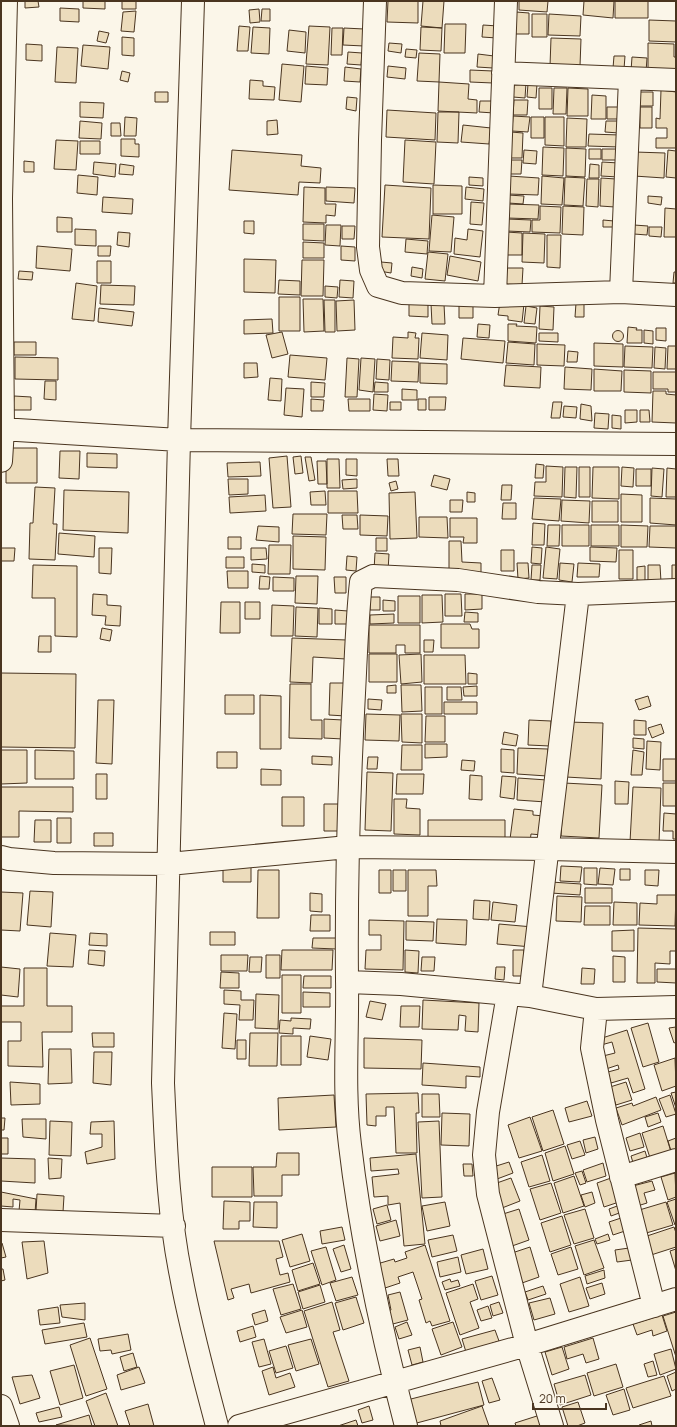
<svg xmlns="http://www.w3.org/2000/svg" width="677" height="1427" font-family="Manrope,sans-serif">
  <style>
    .building { fill: #ecdcbc; stroke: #4a3520 }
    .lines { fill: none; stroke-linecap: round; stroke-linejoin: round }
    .minor-casing { stroke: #4a3520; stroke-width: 24 }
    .minor { stroke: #fbf6e9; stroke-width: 22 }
  </style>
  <rect width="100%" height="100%" fill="#fbf6e9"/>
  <!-- building -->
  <path class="building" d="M25,1H38L39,7L25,8Z
    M83,1H105V9L83,8Z
    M122,1H136V9H122Z
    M388,1H418V23L387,22Z
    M423,1H444L442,28L421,26Z
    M519,1H548L547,12L519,10Z
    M584,1H614L613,18L583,15Z
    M615,1H648V18H615Z
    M60,8L79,9V22L60,21Z
    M259,9L260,22L250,23L249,10Z
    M262,9H270V21H261Z
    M136,11L134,32L121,31L123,12Z
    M516,12L529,13V34H515Z
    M532,14H547V37H532Z
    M549,14L581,16L580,36L548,35Z
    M649,20L676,21V42L649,41Z
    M445,24H466L465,53H444Z
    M483,25L498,26L497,38L482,37Z
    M239,26L250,27L248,51H237Z
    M309,26L330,27L328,65L306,64Z
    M253,27L270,28L269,54L251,53Z
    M421,27L442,28L441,51L420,50Z
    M332,28H343L342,55H331Z
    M344,28L364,29V46L343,45Z
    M289,30L306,32L305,53L287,51Z
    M99,31L109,33L106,43L97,41Z
    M122,37L134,38V56L122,55Z
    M551,38L581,39L580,66H550Z
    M389,43L402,44L401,53L388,51Z
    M648,43L674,44V57H676V74L648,73Z
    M26,44L42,45V61L26,60Z
    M83,45L110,47L108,69L81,66Z
    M57,47L78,48L76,83L55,82Z
    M406,49L417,50L416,58L405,57Z
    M348,52L362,53L361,65L347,64Z
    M419,53L440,54L439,82L417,81Z
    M478,54L494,56L493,68L477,67Z
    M614,56H625L624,69L613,68Z
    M632,57L647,58L646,72L631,71Z
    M282,64L304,66L301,102L279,100Z
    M306,66L328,68L327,85L305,84Z
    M388,66L406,68L405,79L387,77Z
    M345,67L361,69L360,82L344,81Z
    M470,70L493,71V83L470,82Z
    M122,71L130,73L128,82L120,80Z
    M250,80L263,81V86L275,87L274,100L249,99Z
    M439,82L469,84L468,99L477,100V113L438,111Z
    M514,83H526L525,98L513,97Z
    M528,84H537L536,98L527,97Z
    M539,88H552V109H539Z
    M554,88H567L566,114H553Z
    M568,88L588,89V116H567Z
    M661,90L676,92V148H656V138H667V128H656V118L660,119Z
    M155,92H168V102H155Z
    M639,92H653V106H639Z
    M592,95L606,96V119H591Z
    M347,97L357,98L356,111L346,109Z
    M514,100H528L527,115H513Z
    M480,101H494V113L479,112Z
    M80,102L104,103L103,118L80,117Z
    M607,107H620V119H607Z
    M640,107H652V128H640Z
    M387,110L436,113L435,140L386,137Z
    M438,112H459L458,143L437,142Z
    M513,116L530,117L528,132L512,131Z
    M125,117L137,118L136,136H124Z
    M531,117H544V138H531Z
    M545,117H564V146L545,145Z
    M567,118L587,119L586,147H566Z
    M277,120L278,134L267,135V121Z
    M80,121L102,123L101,139L79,138Z
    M606,121H620L619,133L605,132Z
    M111,123H120L121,136H111Z
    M463,125L491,128L489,144L461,142Z
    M511,132L523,133L522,158H510Z
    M589,134L620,135L619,147L588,146Z
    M121,139H135V144H139V157L121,156Z
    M56,140L78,141L76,170L54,169Z
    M405,140L436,142L434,184L403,182Z
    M80,141H100V154H80Z
    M543,147L564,148L563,176L542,175Z
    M566,148L586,149L585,177L566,176Z
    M589,149H601V159H589Z
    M602,149H619V160H602Z
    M232,150L302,155L301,166L321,168L320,183L299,182L298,195L229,190Z
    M524,150L537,151L536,164L523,163Z
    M668,150L676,151V178L666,177Z
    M635,152L665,153L664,178L634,176Z
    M510,160H522L521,174H510Z
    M24,161L34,162V172H24Z
    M94,162L116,164L115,177L93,174Z
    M602,162L619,163L618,177L601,176Z
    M120,164L134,166L133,175L119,174Z
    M590,164L599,165V178H589Z
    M78,175L98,177L97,195L77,193Z
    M509,176L539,178L538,195L508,194Z
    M542,176L564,178L562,205L541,204Z
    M469,177L483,178V186L469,185Z
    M565,177L585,178L583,206L564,205Z
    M601,178L616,179L615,207L600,206Z
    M587,179H599L598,207L586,206Z
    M385,185L431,188L429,239L382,237Z
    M433,185L462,186V214H433Z
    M304,187L325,188V204H336L335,216L326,215V223L303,222Z
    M326,187L355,188L354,203L326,201Z
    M466,187L484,189L483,201L465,199Z
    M508,195L524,196L523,204L508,203Z
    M648,196L662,197L661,205L648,203Z
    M103,197L133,199L132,214L102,212Z
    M471,202L484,203L482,225L470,224Z
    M508,204L539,205L538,219L507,218Z
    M540,206L561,207L560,233L532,232V220H540Z
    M563,206L584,207L583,235L562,234Z
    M665,208L676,209V237H664Z
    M432,215L454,217L451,252L429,251Z
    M57,217L72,218V232H57Z
    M507,219L531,220L530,232L506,231Z
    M603,220L614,221V227H603Z
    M244,221H254V234L244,233Z
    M303,224H324V241L303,240Z
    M326,225H341L340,246L325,245Z
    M634,225L648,226L647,235L634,234Z
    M342,226H355L354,239H342Z
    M649,227H662L661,237L649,236Z
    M75,229L96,230V246L75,245Z
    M468,229L483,231L480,257L454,254L455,238L467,240Z
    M118,232L130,233L129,247L117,245Z
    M506,232L522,233V255H506Z
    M523,233L545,234L544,263L522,262Z
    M547,235H561L560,268L547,267Z
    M406,239L428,241L427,254L405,252Z
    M303,242L324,243V258H303Z
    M37,246L72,249L70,271L36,268Z
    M98,246H111L110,256H98Z
    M341,246L355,247V261L341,260Z
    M428,252L448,254L445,281L425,279Z
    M450,256L481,262L478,281L447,275Z
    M244,259L276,260L275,293L244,292Z
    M302,260H324L323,296H301Z
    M97,261H111V283H97Z
    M381,262L392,263L391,273L379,271Z
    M412,267L423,269L422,278L411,276Z
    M506,268H523L522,285L505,284Z
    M19,271L33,272L32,280L18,279Z
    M674,272H676V283H673Z
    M279,280L300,281V295L278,294Z
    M340,280L354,281L353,298L339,297Z
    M76,283L97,286L94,321L72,319Z
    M101,285L135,286L134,305L100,304Z
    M325,286L338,287L337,298L325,297Z
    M279,297H300V331H279Z
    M303,299H323L324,331L304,332Z
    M324,300H335V332H325Z
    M354,300L355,330L337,331L336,301Z
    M409,302L428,303V317L409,316Z
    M500,302L524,304L522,322L508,320V316L498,315Z
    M459,303H473V318H459Z
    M576,303L584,304V317H575Z
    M431,304H444L445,324H432Z
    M526,306L537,308L535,324L524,323Z
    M540,306L554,307L553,330L539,329Z
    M99,308L134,312L132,326L98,322Z
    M272,319L273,333L244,334V320Z
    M478,324L490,325L489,338L477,337Z
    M508,324H517L516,326L537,327L536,343L508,341Z
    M628,327L637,328L636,330H642V343H627Z
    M656,328H666V341L656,340Z
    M644,330L653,331V344L644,343Z
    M612.5 336a5.5 5.5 0 1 1 11 0a5.5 5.5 0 1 1-11 0Z
    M282,332L288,354L272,358L266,335Z
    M408,332L416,333L415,338H419L418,359L392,358L393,337L408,338Z
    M422,333L448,335L447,360L420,358Z
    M539,333H558V342L539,341Z
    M463,338L505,341L503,363L461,359Z
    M14,342H36V355H14Z
    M508,342L535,344L534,365L506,363Z
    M594,343L623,344V367L594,366Z
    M537,344L565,345L564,366L537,365Z
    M625,346L653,347L652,368L624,367Z
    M668,346H676V369H667Z
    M655,347L666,348L665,369L654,368Z
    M568,351L578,352L577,362H567Z
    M290,355L327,358L325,380L288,377Z
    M15,357L58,358V380L15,379Z
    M347,358L359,359L357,397H345Z
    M361,358L375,359L373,392L359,390Z
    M377,359L390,360L389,380L376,379Z
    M392,361L419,362L418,382L391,381Z
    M244,363H257L258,377L244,378Z
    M420,363L447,364V384L420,383Z
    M506,365L541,367L540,388L504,386Z
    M565,367L592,369L591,390L564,389Z
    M594,369L622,371L621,391H594Z
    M624,370L651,371V393L624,392Z
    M653,372H676V392H668V389H653Z
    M270,378L282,379L281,401L268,400Z
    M45,381H56V400L44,399Z
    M311,382L325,383L324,397H311Z
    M375,382L388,383V392H374Z
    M286,388L304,389L302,417L284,415Z
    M402,389L417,390V400H402Z
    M653,391H666V394L676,395V423L652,422Z
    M374,394L388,395L387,411L373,410Z
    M14,396L31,397V410H13Z
    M429,397H446L445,410H429Z
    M311,399L324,400L323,411H311Z
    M348,399H370V411H349Z
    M418,399H426V410H418Z
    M390,402H401V410H390Z
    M553,402H562L560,418H551Z
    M581,404L591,406L592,421L580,419Z
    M564,406L577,407L576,418L563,417Z
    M625,410H637V422L625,423Z
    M640,410H649L650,422H640Z
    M595,413L609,414L608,429L594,428Z
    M612,415L621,416V429L612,428Z
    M6,448H37V483H6Z
    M60,451H80L79,479L59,478Z
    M87,453L117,454V468L87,467Z
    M287,456L291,507L273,508L269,458Z
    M301,456L303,473L295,474L293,457Z
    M305,457H311L315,480L309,481Z
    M327,459H339L340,488H327Z
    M346,459H357V476L346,475Z
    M387,459H398L399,476H388Z
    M317,461H326L327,484H318Z
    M260,462L261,476L228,477L227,463Z
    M536,464L544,465L543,478H535Z
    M546,466L563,467L562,497L534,496L535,482H546Z
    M565,467H577L576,498L564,497Z
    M579,467H590V497H579Z
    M593,467H619V499L592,498Z
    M622,467L634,468L633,487L621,486Z
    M652,468L664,469L662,497L651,496Z
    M667,468L676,469V497H666Z
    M636,469H651V486H636Z
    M434,475L450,479L447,490L431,486Z
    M228,479H248V494L229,495Z
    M357,479V488L343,489L342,480Z
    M396,481L398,489L391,491L389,483Z
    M502,485H512L511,500H501Z
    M35,487L55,488L53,524H57L55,560L29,559L30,523H33Z
    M64,490L129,492L128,533L63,530Z
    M325,491L326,505H311L310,492Z
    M328,491H357L358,513H328Z
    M415,492L417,538L390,539L389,493Z
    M467,492L475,493V502H467Z
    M621,494L642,495V522H621Z
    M265,495L266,511L230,513L229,497Z
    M534,498L561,499L559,521L532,519Z
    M650,498L676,499V525L650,523Z
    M450,500H463L462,512H450Z
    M562,500L590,501L589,523L561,521Z
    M592,501H618V522H592Z
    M503,503H516V519H502Z
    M293,514H327L326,535L292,534Z
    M342,515H357L358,529H343Z
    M360,515L388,516L387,536L360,535Z
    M419,517H447L448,538L419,537Z
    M450,518H477V543H463L464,537H450Z
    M533,523L545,524L544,545H532Z
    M548,525H560L559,546H547Z
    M562,525H589V546H562Z
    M591,525H619V546H591Z
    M621,525L648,526L647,547H621Z
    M258,526L279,527V542L256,540Z
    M650,526H676V548L649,547Z
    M59,533L95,536L94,557L58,554Z
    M293,536L326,537L325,570L293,569Z
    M228,537H241V549H228Z
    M376,538H387V551H376Z
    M449,541H461L462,562L481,563V574L449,575Z
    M269,545H291L290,574H268Z
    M532,547L542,548L541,564L531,563Z
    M546,547L560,549L557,579L543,578Z
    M590,547L617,548L616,562L590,561Z
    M1,548H15L14,561H1Z
    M99,548H112L111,574L99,573Z
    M251,548H266L267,559L251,560Z
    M501,550H514V571H501Z
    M619,550H633V579H619Z
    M375,553L389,554L388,571L374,570Z
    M347,556L357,557L356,571L346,570Z
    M226,557H244V568H226Z
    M517,563H528L529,578L518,579Z
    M560,563L574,564L572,582L559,580Z
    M578,563L600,564L599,577H577Z
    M252,564L265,565V573L252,572Z
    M33,565L77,566V637L55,636V598H32Z
    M532,565H541L540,580H531Z
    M648,565H660L661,582L648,583Z
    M672,565H676V581H672Z
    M645,566V581L637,580V567Z
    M227,571H248V588H228Z
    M260,576L270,577L269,589H259Z
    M296,576H318L317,604L295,603Z
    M273,577L294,578V591H273Z
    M334,577H346V593H335Z
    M93,594L107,595V605L121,606L120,626L105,625L106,616L92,615Z
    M445,594H461L462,616H445Z
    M465,594H482V609L465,610Z
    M422,595H442L443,622L422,623Z
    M398,596H420V623H398Z
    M370,597H380V610H370Z
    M383,600L395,601V611H383Z
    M221,602H240V633H220Z
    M245,602H260V619H245Z
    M272,605L294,606L293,636H271Z
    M296,607L318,608L317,637L295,636Z
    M319,608L332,609V624H319Z
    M335,610L348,611V624H335Z
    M465,612L478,613V622H464Z
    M394,614V623L370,624V615Z
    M441,624H470L472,629H479V648H441Z
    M369,625H420V653H405V645H396V653H369Z
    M102,628L112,630L110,641L100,639Z
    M39,636H51V652H38Z
    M292,638L347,640L346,659L313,657L312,683L290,682Z
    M424,640H434L433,652H424Z
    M369,654H397V682H369Z
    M421,654L422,682L401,684L399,655Z
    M424,655H465L466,684H424Z
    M1,673L76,674L75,748L1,747Z
    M468,673L477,674V684H468Z
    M330,683H347L346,716L329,715Z
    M290,684H311V720H322V739L289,738Z
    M396,685V693H387V686Z
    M401,685H421L422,711L402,712Z
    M477,686V696H464L463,687Z
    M425,687H442V714H425Z
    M447,687H461L462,700H447Z
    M225,695H254V714H225Z
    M260,695L281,696V749H260Z
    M648,696L651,706L639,710L635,700Z
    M368,699L382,700L381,710L368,709Z
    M98,700H114L112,764L96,763Z
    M444,702H477V714H444Z
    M366,714L400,715L399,741L365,740Z
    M401,714H422V743L402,742Z
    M426,716H445V742H425Z
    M324,719L343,720V739L324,738Z
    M529,720L551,721L550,746L528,745Z
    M634,720L646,721V735H634Z
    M567,722L603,723L601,779L566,777Z
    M661,724L664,733L652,738L648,728Z
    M504,732L518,735L516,746L502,744Z
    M633,738L644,739V749L633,748Z
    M647,741L661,742L660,770L646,769Z
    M425,744H447V757L425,758Z
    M402,745H422V770H401Z
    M518,748L548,749L547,776L517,774Z
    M501,749L514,750V773L501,772Z
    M1,750H27V783L1,784Z
    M35,750L74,751V779H35Z
    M633,750L644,752L642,775H631Z
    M217,752H237V768H217Z
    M312,756L332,757V765L312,764Z
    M368,757H378L377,769H367Z
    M663,759H676V781H663Z
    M462,760L475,761L474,771L461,770Z
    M261,769L281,770V785H261Z
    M367,772L393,773L391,831L365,830Z
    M96,774H107V799H96Z
    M397,774H424L423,794H396Z
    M470,775L482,776V800L469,799Z
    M502,776L516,777L514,799L500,797Z
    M518,778L547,780L546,802L517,800Z
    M615,781L629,782L628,804H615Z
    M564,783L602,785L599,838L561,836Z
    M663,783H676V806H663Z
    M1,787H73V812L19,811V837H1Z
    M633,787L661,788L659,843L630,842Z
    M282,797H304V826H282Z
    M394,799H407L406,808L420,809V835L394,834Z
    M324,804H342V831H324Z
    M514,809L533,811V815L544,816L542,835L531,834L530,842L510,839Z
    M664,813L676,814V839H673V831H663Z
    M57,818H71V843H57Z
    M35,820H51V842H34Z
    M428,820H505V841L428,840Z
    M94,833H113V846H94Z
    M223,865H251V882H223Z
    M561,866L582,867L580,882L560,881Z
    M584,868H597V885L584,884Z
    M600,868L615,869L613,885L598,884Z
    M620,869H630V880H620Z
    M258,870H279V918H257Z
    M379,870H391V893H379Z
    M393,870H406V891H393Z
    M408,870H436L437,886H428V916H408Z
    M645,870H659L658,886L645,885Z
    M551,882L581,884L580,895L551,893Z
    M585,888H612V903H585Z
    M30,891L53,892L51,927L27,925Z
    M1,892L23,893L20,931L1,930Z
    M310,893L322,894V912L310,911Z
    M657,895H676L675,926L639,925L640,903L657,904Z
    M557,896L582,897L581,922L556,921Z
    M474,900L490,901L489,920L473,919Z
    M493,902L517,905L515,922L491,920Z
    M614,902L637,903V925H613Z
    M585,906H610V925H584Z
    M311,915H330V931H310Z
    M437,919L467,920L466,945L436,943Z
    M369,920L404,921L403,970L365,969L366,950H381V935H369Z
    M406,921L434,922L433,941L406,940Z
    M499,924L533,927L532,947L497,944Z
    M638,928L676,929V951H670V964L655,963V983H637Z
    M634,930V951H612V931Z
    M210,932H235V945H210Z
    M50,933L76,935L73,967L47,966Z
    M90,933L107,934V946L89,945Z
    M313,938H336V949L312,948Z
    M89,950L105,951L104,966L88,964Z
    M282,950H333L332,970H281Z
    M405,950L419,951L418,973L405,972Z
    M513,950H524V976H513Z
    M221,955H248L247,971H221Z
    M266,955H280V978H266Z
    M613,956L625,957V982H613Z
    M250,957H262L261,972H249Z
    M422,957H435L434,971H421Z
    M1,967L20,969L18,997L1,995Z
    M496,967H505L504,980L495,979Z
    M24,968H47V1006H72V1032H42L43,1067L8,1066V1041H21V1022H1V1006H24Z
    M582,968L595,969L594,984H581Z
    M657,969H676V983L657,982Z
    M221,972L239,973V988H220Z
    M282,975H301V1013H282Z
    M304,976H331V988H303Z
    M224,990L241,991V1000H254L253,1020H239L240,1005L224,1004Z
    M303,992L330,993V1007H303Z
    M256,994L279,995L278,1029L255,1028Z
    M423,1000L479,1003L478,1032L465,1031L466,1016L459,1015L458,1030L422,1029Z
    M370,1001L386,1004L382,1020L366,1017Z
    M401,1006H420L419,1027H400Z
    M224,1013L237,1014L235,1049L222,1048Z
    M291,1018L311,1019L310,1029L293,1028V1034L279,1033L280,1020L291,1021Z
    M648,1023L659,1062L643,1067L631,1028Z
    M676,1027V1042L674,1043L669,1028Z
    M627,1030L645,1089L633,1093L628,1078L611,1083L608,1072L619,1069L618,1065L606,1069L603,1056L615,1053L612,1042L601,1045L599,1039Z
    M92,1033H114V1047H93Z
    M250,1033H278L277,1066H249Z
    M281,1036H301V1065H281Z
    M310,1036L331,1039L328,1060L307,1057Z
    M364,1038L422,1040L421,1069L364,1068Z
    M237,1040H246V1059H237Z
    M49,1049H71L72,1083L48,1084Z
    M94,1052H112L111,1085L93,1083Z
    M675,1058L676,1086L662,1091L654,1065Z
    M423,1063L480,1067V1077L466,1076V1088L422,1085Z
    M10,1082L40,1084V1104L11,1105Z
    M626,1082L632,1100L616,1105L610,1087Z
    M676,1092V1108L671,1093Z
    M418,1093L419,1113H416L417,1153H396L394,1107H386V1116H376V1126L367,1125L366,1094Z
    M422,1094H439L440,1117H422Z
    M334,1095L336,1127L279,1130L278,1098Z
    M670,1095L676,1114L666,1117L659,1099Z
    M656,1097L661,1110L622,1125L616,1108L632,1103L633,1106Z
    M587,1101L592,1116L569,1122L565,1108Z
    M553,1110L564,1144L543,1151L532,1117Z
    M442,1113L470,1114L469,1146L441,1145Z
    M658,1113L661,1122L648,1127L645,1117Z
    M530,1117L542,1151L519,1158L508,1125Z
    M1,1118H5L4,1130H1Z
    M22,1119H46V1139L23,1137Z
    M50,1121L72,1122L71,1156L49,1155Z
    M114,1121L115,1159L87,1164L85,1152L102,1147V1134H90L91,1122Z
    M439,1121L442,1197L422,1198L418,1122Z
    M663,1126L672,1155L651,1161L642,1133Z
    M640,1133L644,1147L630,1151L626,1138Z
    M595,1137L598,1149L586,1153L583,1140Z
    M1,1138H8V1154H1Z
    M676,1138V1149L671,1151L668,1141Z
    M580,1141L585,1155L572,1159L567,1145Z
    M565,1146L574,1174L553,1181L545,1153Z
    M645,1151L648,1161L634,1166L631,1156Z
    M277,1153H299V1175H282V1196H254L253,1167H276Z
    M416,1154L425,1244L404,1246L400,1203L388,1205V1196L374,1197L372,1177L399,1174L398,1169L371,1171L370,1158Z
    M542,1155L550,1181L529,1187L521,1162Z
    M1,1158L35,1159V1183L1,1181Z
    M48,1158L62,1159L61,1178L49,1179Z
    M509,1162L513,1173L497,1179L493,1167Z
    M603,1163L606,1176L587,1182L583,1170Z
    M463,1164H472L473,1176H464Z
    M212,1167H252V1197H212Z
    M582,1171L586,1183L580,1185L575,1173Z
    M675,1173L676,1197L668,1200L661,1177Z
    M574,1176L584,1206L563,1213L554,1183Z
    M511,1178L520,1201L502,1208L494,1184Z
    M611,1178L619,1202L604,1207L597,1183Z
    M652,1181L655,1190L644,1193L647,1203L634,1207L629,1187Z
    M551,1183L561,1213L540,1220L530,1189Z
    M1,1192L36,1199L35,1213L19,1211L20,1200L13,1199V1207L1,1206Z
    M592,1192L595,1203L585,1207L581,1195Z
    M37,1194L64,1196L63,1212L36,1211Z
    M676,1199V1225H675L667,1202Z
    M224,1201L250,1202V1221H239V1229H223Z
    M254,1202H277V1228L253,1227Z
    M445,1202L450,1226L427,1231L422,1206Z
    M666,1202L673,1225L643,1234L636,1211Z
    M387,1205L391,1220L377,1224L373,1209Z
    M620,1205L622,1212L611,1216L609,1209Z
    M519,1209L529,1240L512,1246L503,1214Z
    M585,1209L594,1238L574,1244L564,1215Z
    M562,1216L571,1245L550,1252L541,1223Z
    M621,1218L625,1231L613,1235L609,1222Z
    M396,1220L400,1236L380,1241L376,1226Z
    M342,1227L345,1240L322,1244L320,1231Z
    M674,1227L676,1233V1247L651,1255L644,1237Z
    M302,1234L310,1261L290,1267L282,1240Z
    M608,1234L610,1240L597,1244L595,1239Z
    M453,1235L457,1251L432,1257L428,1240Z
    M594,1240L604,1268L584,1275L575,1246Z
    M44,1241L48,1273L27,1279L22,1242Z
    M214,1241H279L283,1257L276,1259L280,1275L288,1273L290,1282L251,1293L249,1284L231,1289L234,1298L228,1300Z
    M1,1243H2L6,1257L1,1258Z
    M344,1245L351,1269L341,1272L333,1249Z
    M425,1245L450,1321L432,1326L430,1321L426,1323L419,1300L422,1299L413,1272L398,1277L400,1283L385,1288L377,1264L394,1259L395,1262L407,1258L405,1252Z
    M326,1247L336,1280L322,1285L311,1251Z
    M530,1247L539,1277L522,1283L512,1253Z
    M571,1247L578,1269L558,1275L551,1254Z
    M629,1248L632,1260L617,1262L615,1250Z
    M483,1249L488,1269L466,1274L461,1255Z
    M676,1249V1271L670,1251Z
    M458,1257L461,1272L440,1277L437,1262Z
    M313,1263L320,1284L298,1291L292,1270Z
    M1,1269H3L5,1280L1,1281Z
    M604,1270L605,1278L587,1284L585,1276Z
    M492,1276L498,1295L481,1300L475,1281Z
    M352,1277L358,1295L336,1301L330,1283Z
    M580,1277L589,1306L569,1312L560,1284Z
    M450,1279L451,1282L458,1280L460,1286L445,1290L442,1282Z
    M602,1283L605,1294L590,1299L586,1288Z
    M293,1284L301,1309L281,1315L273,1289Z
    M473,1284L478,1299L470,1302L479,1328L460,1335L446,1293Z
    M320,1285L325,1302L303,1309L298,1292Z
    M543,1286L546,1294L528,1300L525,1292Z
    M400,1292L408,1320L389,1325L386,1312L391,1310L388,1295Z
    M356,1297L364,1323L343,1330L335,1303Z
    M550,1298L555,1314L534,1320L529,1303Z
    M332,1302L340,1330L333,1332L349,1381L328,1387L304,1311Z
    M499,1302L503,1313L493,1316L490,1305Z
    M85,1303V1320L62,1317L60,1305Z
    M488,1306L492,1318L481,1321L477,1310Z
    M58,1307L60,1323L40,1325L38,1310Z
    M265,1310L268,1321L255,1325L252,1314Z
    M302,1310L307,1327L286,1333L280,1317Z
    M676,1312V1357L663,1316Z
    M662,1315L667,1331L653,1336L652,1330L637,1335L633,1324Z
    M407,1322L412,1335L399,1339L395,1327Z
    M453,1322L462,1347L441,1355L432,1329Z
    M84,1323L87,1337L45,1344L42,1330Z
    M253,1326L256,1337L240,1342L237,1331Z
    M495,1330L499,1341L466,1352L462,1339Z
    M128,1334L131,1350L112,1354L111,1350L100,1351L98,1339Z
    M90,1338L107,1389L86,1396L70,1345Z
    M593,1338L599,1359L586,1363L583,1354L567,1359L564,1347Z
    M264,1339L271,1364L259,1367L252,1342Z
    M311,1339L319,1364L296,1371L288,1345Z
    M286,1346L293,1368L276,1373L269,1351Z
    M420,1347L423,1362L412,1365L408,1350Z
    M562,1347L569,1369L552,1375L545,1352Z
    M671,1349L676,1369L660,1375L654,1354Z
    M133,1353L137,1367L124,1371L120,1357Z
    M653,1361L657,1375L648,1377L644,1364Z
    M616,1364L623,1387L594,1396L587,1373Z
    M74,1365L83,1398L60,1405L50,1371Z
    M139,1367L145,1383L121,1390L117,1375Z
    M273,1367L276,1378L290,1373L295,1387L269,1395L262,1371Z
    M676,1372V1389L672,1391L667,1376Z
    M32,1375L40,1398L20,1404L12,1377Z
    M585,1375L591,1395L560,1405L554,1384Z
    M664,1376L671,1396L633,1408L626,1388Z
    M492,1378L500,1400L489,1403L482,1381Z
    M478,1382L484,1405L413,1424L407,1400Z
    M624,1389L630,1410L613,1415L606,1395Z
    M106,1393L118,1426H95L86,1401Z
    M578,1402L585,1423L577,1426H568L562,1407Z
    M148,1404L154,1426H130L125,1411Z
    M369,1406L373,1420L362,1423L358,1410Z
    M482,1406L489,1426H441L440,1421Z
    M59,1407L62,1417L39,1422L36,1413Z
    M89,1415L92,1426L56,1425Z
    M540,1415L543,1426H516L515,1423Z
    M356,1420L358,1426H338Z
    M651,1421L652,1426H640L639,1425Z"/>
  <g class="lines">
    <!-- minor casing -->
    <g class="minor-casing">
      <path id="minor" d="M193,1L179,440L163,1083C166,1147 168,1213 181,1276C190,1326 204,1376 217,1426
        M375,1L370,140L368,247L371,270L378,286L402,293L495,296L621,292L676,295
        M503,73L676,80
        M621,292L630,79
        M495,296L506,1
        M1,429L179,440L676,444
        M1,461L3,429L1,198L6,1
        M1,857L9,859L54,863L169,864L348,847L548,849L676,852
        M347,982L401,984L530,996L596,1009L676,1007
        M508,994L488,1112L484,1155L488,1194L527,1345L552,1426
        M530,996L578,594
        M596,1009L592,1048L607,1120L654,1306
        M621,1177L676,1160
        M1,1220L174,1226
        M1,1406L8,1426
        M239,1426L527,1345L676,1299
        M406,1426C382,1334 361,1240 350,1145C343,1090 348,1035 347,979C346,883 349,788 354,693C356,656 357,618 361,582L373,576L458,580L538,592L578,594L676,590"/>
    </g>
    <!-- minor -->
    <use href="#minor" class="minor"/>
  </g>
  <!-- border -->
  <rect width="677" height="1427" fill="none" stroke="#4a3520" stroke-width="4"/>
  <!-- scale -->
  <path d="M533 1403v6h73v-6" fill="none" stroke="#4a3520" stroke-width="2"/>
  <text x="539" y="1403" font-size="12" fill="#4a3520" stroke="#fbf6e9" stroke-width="3" paint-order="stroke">20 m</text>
</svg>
